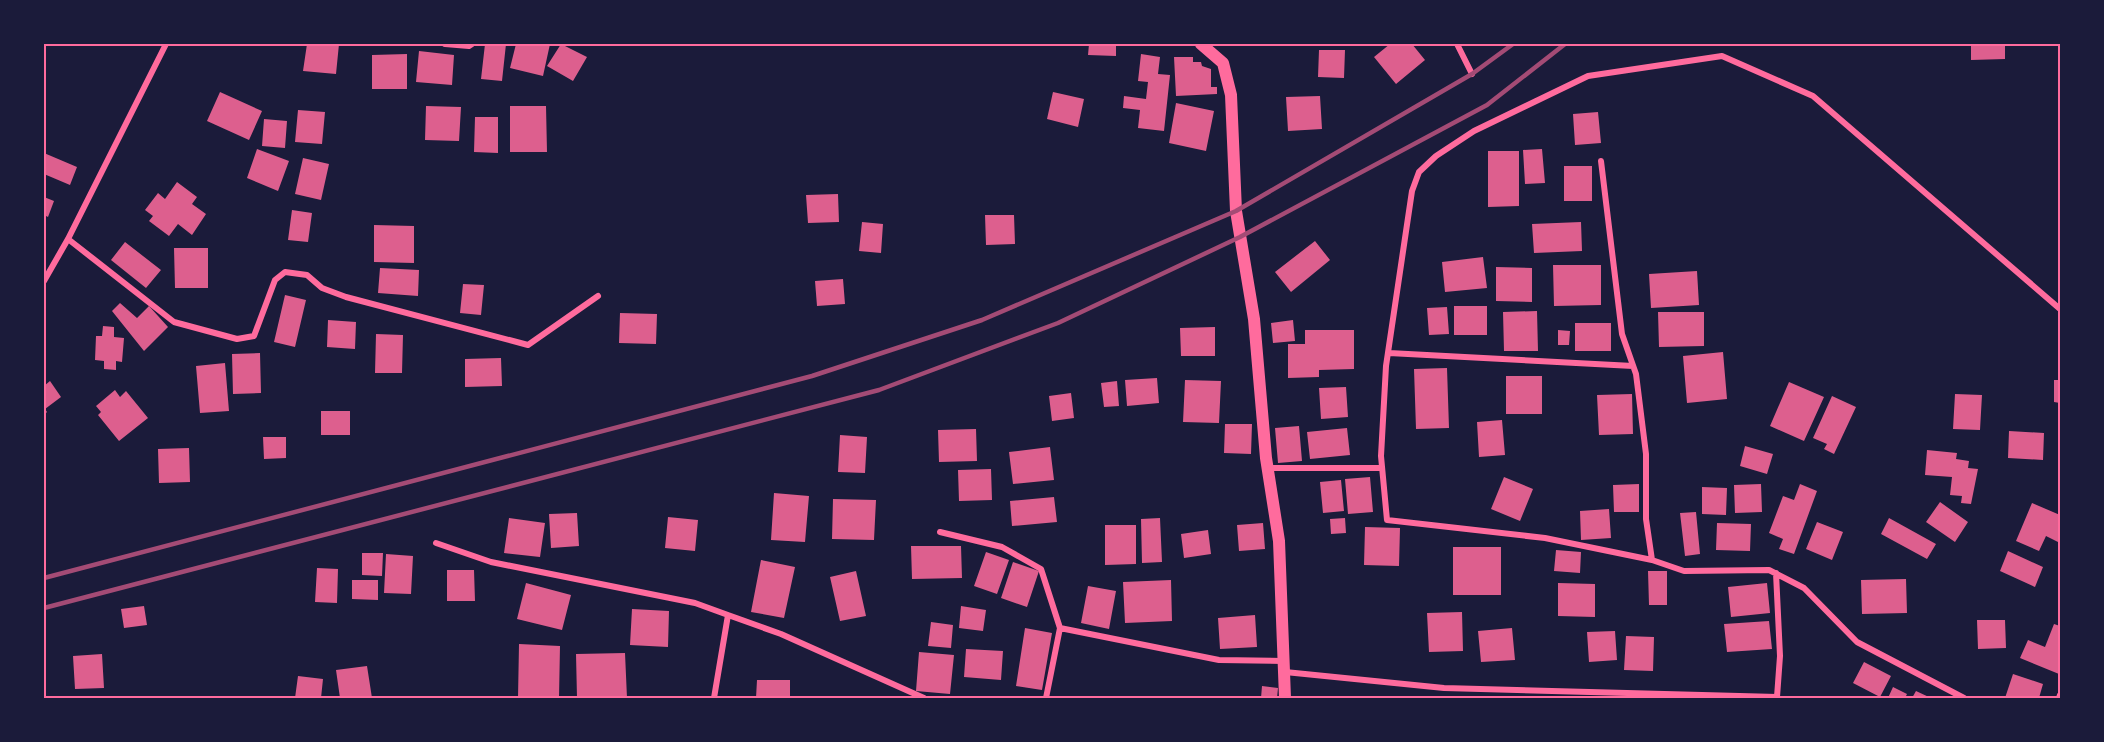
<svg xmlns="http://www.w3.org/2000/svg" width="2104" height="742" font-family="'Golos Text',sans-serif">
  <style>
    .building { fill: #dd5f8e }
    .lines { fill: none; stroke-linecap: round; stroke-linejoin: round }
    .minor { stroke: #ff6b9d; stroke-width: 6 }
    .secondary { stroke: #ff6b9d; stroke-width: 12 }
    .rail { stroke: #a44b75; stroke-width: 4.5 }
    .neatline { fill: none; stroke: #ff6b9d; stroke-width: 2 }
  </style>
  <rect width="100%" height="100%" fill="#1b1b3a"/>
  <!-- building -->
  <path class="building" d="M307,44H339L336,74L303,71Z
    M485,44H506L502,81L481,79Z
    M516,44H550L543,76L510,68Z
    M561,44L587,57L573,81L547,66Z
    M1089,44H1116V56L1088,55Z
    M1390,44H1412L1425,60L1396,84L1374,57Z
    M1971,44H2005V59L1971,60Z
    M1319,50H1345L1344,78L1318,77Z
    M419,51L454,55L452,85L416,82Z
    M407,54V89H372V55Z
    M1141,54L1160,57L1158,74L1170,75L1164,131L1138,128L1140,110L1123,108L1124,96L1146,99L1148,82L1138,81Z
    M1174,57H1193V62H1201L1202,66L1211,69V87H1217V94L1176,96Z
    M220,92L262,111L249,140L207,121Z
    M1053,92L1084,99L1078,127L1047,119Z
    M1320,96L1322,129L1288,131L1286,97Z
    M1176,103L1214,111L1206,151L1169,143Z
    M426,106L461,107L459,141L425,140Z
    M510,106H546L547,152H510Z
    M298,110L325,112L322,144L295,142Z
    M1598,112L1601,143L1575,145L1573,114Z
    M475,117H498V153L474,152Z
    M264,119L287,121L285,148L262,146Z
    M257,149L289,161L278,191L247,178Z
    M1542,149L1545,183L1525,184L1523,150Z
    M1488,151H1519V206L1488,207Z
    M44,153L77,167L70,185L44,174Z
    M303,158L329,164L321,200L295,194Z
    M1564,166H1592V201H1564Z
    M177,182L197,197L192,204L206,214L192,235L178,224L169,236L149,221L153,216L145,210L158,193L165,199Z
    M838,194L839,222L808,223L806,195Z
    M44,197L54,201L48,217L44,215Z
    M292,210L312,213L308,242L288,240Z
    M985,215H1014L1015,244L986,245Z
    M862,222L883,224L881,253L859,251Z
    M1581,222L1582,251L1534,253L1532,224Z
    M374,225L414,226V263L374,262Z
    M1315,241L1330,260L1291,292L1275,272Z
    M125,242L161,270L146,288L111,260Z
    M174,248H208V288H175Z
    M1483,257L1487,288L1445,292L1442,262Z
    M1553,265H1601V305L1554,306Z
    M1496,267L1532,268V302L1496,301Z
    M380,268L419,270L418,296L378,293Z
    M1697,271L1699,305L1651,308L1649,274Z
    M843,279L845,304L817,306L815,281Z
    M463,284L484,285L481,315L460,313Z
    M285,295L306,300L295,347L274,342Z
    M120,303L137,318L149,306L168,327L144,351L112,311Z
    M1454,306H1487V335H1454Z
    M1447,307L1449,334L1429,335L1427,308Z
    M1537,311L1538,351H1504L1503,312Z
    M1658,312H1704V346L1659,347Z
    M620,313L657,314L656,344L619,343Z
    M328,320L356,322L355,349L327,347Z
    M1293,320L1295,341L1273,343L1271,323Z
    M1575,323H1611V351H1575Z
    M103,326L114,327V337L124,338L122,362L116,361V370L104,369V361L95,360L96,336H102Z
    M1215,327V356H1181L1180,328Z
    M1305,330H1354V369L1319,370V377L1288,378V344H1305Z
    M1558,330L1570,331L1569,345H1558Z
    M376,334L403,335L402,373H375Z
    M1723,352L1727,399L1687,403L1683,356Z
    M260,353L261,393L233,394L232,354Z
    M501,358L502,386L465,387V359Z
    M225,363L229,411L200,413L196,366Z
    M1447,368L1449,428L1416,429L1414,369Z
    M1506,376H1542V414H1506Z
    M1157,378L1159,403L1127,406L1125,380Z
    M1185,380L1221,381L1219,423L1183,422Z
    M2054,380H2060V403L2054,402Z
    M50,381L61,397L45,409L47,412L44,415V386Z
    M1117,381L1119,406L1104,407L1101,383Z
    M1789,382L1824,397L1804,441L1770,426Z
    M1346,387L1348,417L1321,419L1319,388Z
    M115,390L120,397L126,391L148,418L119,441L98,415L101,412L96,406Z
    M1071,393L1074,418L1052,421L1049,396Z
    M1632,394L1633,434L1599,435L1597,395Z
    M1955,394L1982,395L1980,430L1953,429Z
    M1832,396L1856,407L1834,454L1824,449L1827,444L1813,438Z
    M321,411H350V435H321Z
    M1502,420L1505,455L1479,457L1477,422Z
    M1225,424H1252L1251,454L1224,453Z
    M1299,426L1302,461L1278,463L1275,428Z
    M1347,428L1350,455L1310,459L1307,432Z
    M976,429L977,461L939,462L938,430Z
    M2009,431L2044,433L2043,460L2008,458Z
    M840,435L867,437L865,473L838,472Z
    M263,437H286V458L264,459Z
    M1745,446L1773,454L1767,474L1740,466Z
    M1050,447L1054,480L1013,484L1009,452Z
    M189,448L190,482L159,483L158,449Z
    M1927,450L1957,453L1956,459L1969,461L1968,468L1978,469L1971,504L1961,503L1962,496L1950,495L1952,477L1925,475Z
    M991,469L992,500L959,501L958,470Z
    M1370,477L1373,512L1348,514L1345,479Z
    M1504,477L1533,489L1520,521L1491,509Z
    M1341,480L1344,511L1323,513L1320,482Z
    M1639,484V512H1614L1613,485Z
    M1761,484L1762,512L1735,513L1734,485Z
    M1800,484L1817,491L1794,554L1779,549L1783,539L1769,533L1783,496L1794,500Z
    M1702,487L1727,488L1726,515L1702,514Z
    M774,493L809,496L805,542L771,540Z
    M1054,497L1057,522L1012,526L1010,501Z
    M833,499L876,500L874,540L832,539Z
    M1940,502L1968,522L1955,542L1926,522Z
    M2032,503L2060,515V535L2058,542L2046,536L2039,551L2016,541Z
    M1609,509L1611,538L1581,540L1580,511Z
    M1696,512L1700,554L1685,556L1680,513Z
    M577,513L579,546L551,548L549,514Z
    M668,517L698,520L695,551L665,548Z
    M509,518L545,523L540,557L504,553Z
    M1160,518L1162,562L1142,563L1141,519Z
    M1345,518L1346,533L1331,534L1330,519Z
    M1889,518L1936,544L1927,559L1881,534Z
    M1817,522L1843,532L1832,560L1806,549Z
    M1263,523L1265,549L1239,551L1237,525Z
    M1717,523L1751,524L1750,551L1716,550Z
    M1105,525H1136V564L1105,565Z
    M1365,527L1400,528L1399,566L1364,565Z
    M1208,530L1211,554L1184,558L1181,534Z
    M911,546H961L962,578L912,579Z
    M1453,547H1501V595H1453Z
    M1556,550L1581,552L1580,573L1554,571Z
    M2008,551L2043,567L2035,587L2000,571Z
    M986,552L1009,560L997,594L974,586Z
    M362,553H383L382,576L362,575Z
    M386,554L413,556L411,594L384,593Z
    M761,560L795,567L784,618L751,612Z
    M1013,562L1039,571L1027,607L1001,598Z
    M317,568L338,569L337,603L315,602Z
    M447,570H474L475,601H447Z
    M856,571L866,616L840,621L830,577Z
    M1648,571H1667V605H1649Z
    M1906,579L1907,613L1862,614L1861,580Z
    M352,580H378V600L352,599Z
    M1171,580L1172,621L1125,623L1123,582Z
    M526,583L571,595L562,630L517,619Z
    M1558,583L1595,584V617L1558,616Z
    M1767,583L1770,613L1731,617L1728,587Z
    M1088,586L1116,591L1109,629L1081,623Z
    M144,606L147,625L124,628L121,609Z
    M961,606L986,610L983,631L959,628Z
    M632,609L669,611L668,647L630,645Z
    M1462,612L1463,651L1429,652L1427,613Z
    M1255,615L1257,647L1220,649L1218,618Z
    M1977,620H2005L2006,648L1978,649Z
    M1769,621L1772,649L1727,652L1724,624Z
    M931,622L953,625L951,648L928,646Z
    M2054,624L2060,626L2059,674L2020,658L2028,640L2045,647Z
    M1025,628L1052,633L1042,690L1016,686Z
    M1512,628L1515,660L1481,662L1478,631Z
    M1615,631L1617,660L1589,662L1587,632Z
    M1626,636L1654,637L1653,671L1624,670Z
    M519,644L560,646L559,698H518Z
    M966,649L1003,651L1001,680L964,677Z
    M919,652L954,655L950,694L916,691Z
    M625,653L627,698H577L576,654Z
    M102,654L104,688L75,689L73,656Z
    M1864,662L1891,676L1880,697L1853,683Z
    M367,666L372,698H340L336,670Z
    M2013,674L2043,684L2039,698H2005Z
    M298,676L323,679L321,698H295Z
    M757,680H790V698H756Z
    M1262,686L1278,688L1277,698H1261Z
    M1893,687L1907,694L1905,698H1888Z
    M1916,691L1931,698H1912Z"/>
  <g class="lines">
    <!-- minor -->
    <path class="minor" d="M445,44L469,46L472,44
      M1457,44L1472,74
      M1601,161L1622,334L1636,374L1646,454V519L1652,560
      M68,239L174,322L237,339L254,336L275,280L285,272L307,275L322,288L346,297L528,345L598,296
      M44,281L68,239L166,44
      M1389,353L1633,366
      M1268,468H1381
      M940,532L1002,547L1041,569L1060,628L1046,698
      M436,543L491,562L695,603L728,615L714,698
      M728,615L781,634L924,698
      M1060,628L1219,660L1284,661
      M1285,672L1444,688L1777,697L1780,656L1776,573
      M1964,698L1857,642L1804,588L1769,570L1684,571L1652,560L1545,538L1387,520L1381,456L1386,366L1412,191L1419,172L1436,156L1474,131L1588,76L1722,56L1813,96L2060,309
      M2059,698L2060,695"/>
    <!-- secondary -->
    <path class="secondary" d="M1201,44L1223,63L1231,95L1236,211L1254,319L1266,458L1279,541L1285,698"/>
    <!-- rail -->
    <path class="rail" d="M44,578L812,376L982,320L1236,211L1472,74L1513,44
      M44,608L879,390L1058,323L1240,237L1487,105L1565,44"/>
  </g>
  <!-- border -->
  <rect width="2104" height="742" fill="none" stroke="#1b1b3a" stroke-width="90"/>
  <rect x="45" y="45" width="2014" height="652" class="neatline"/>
</svg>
